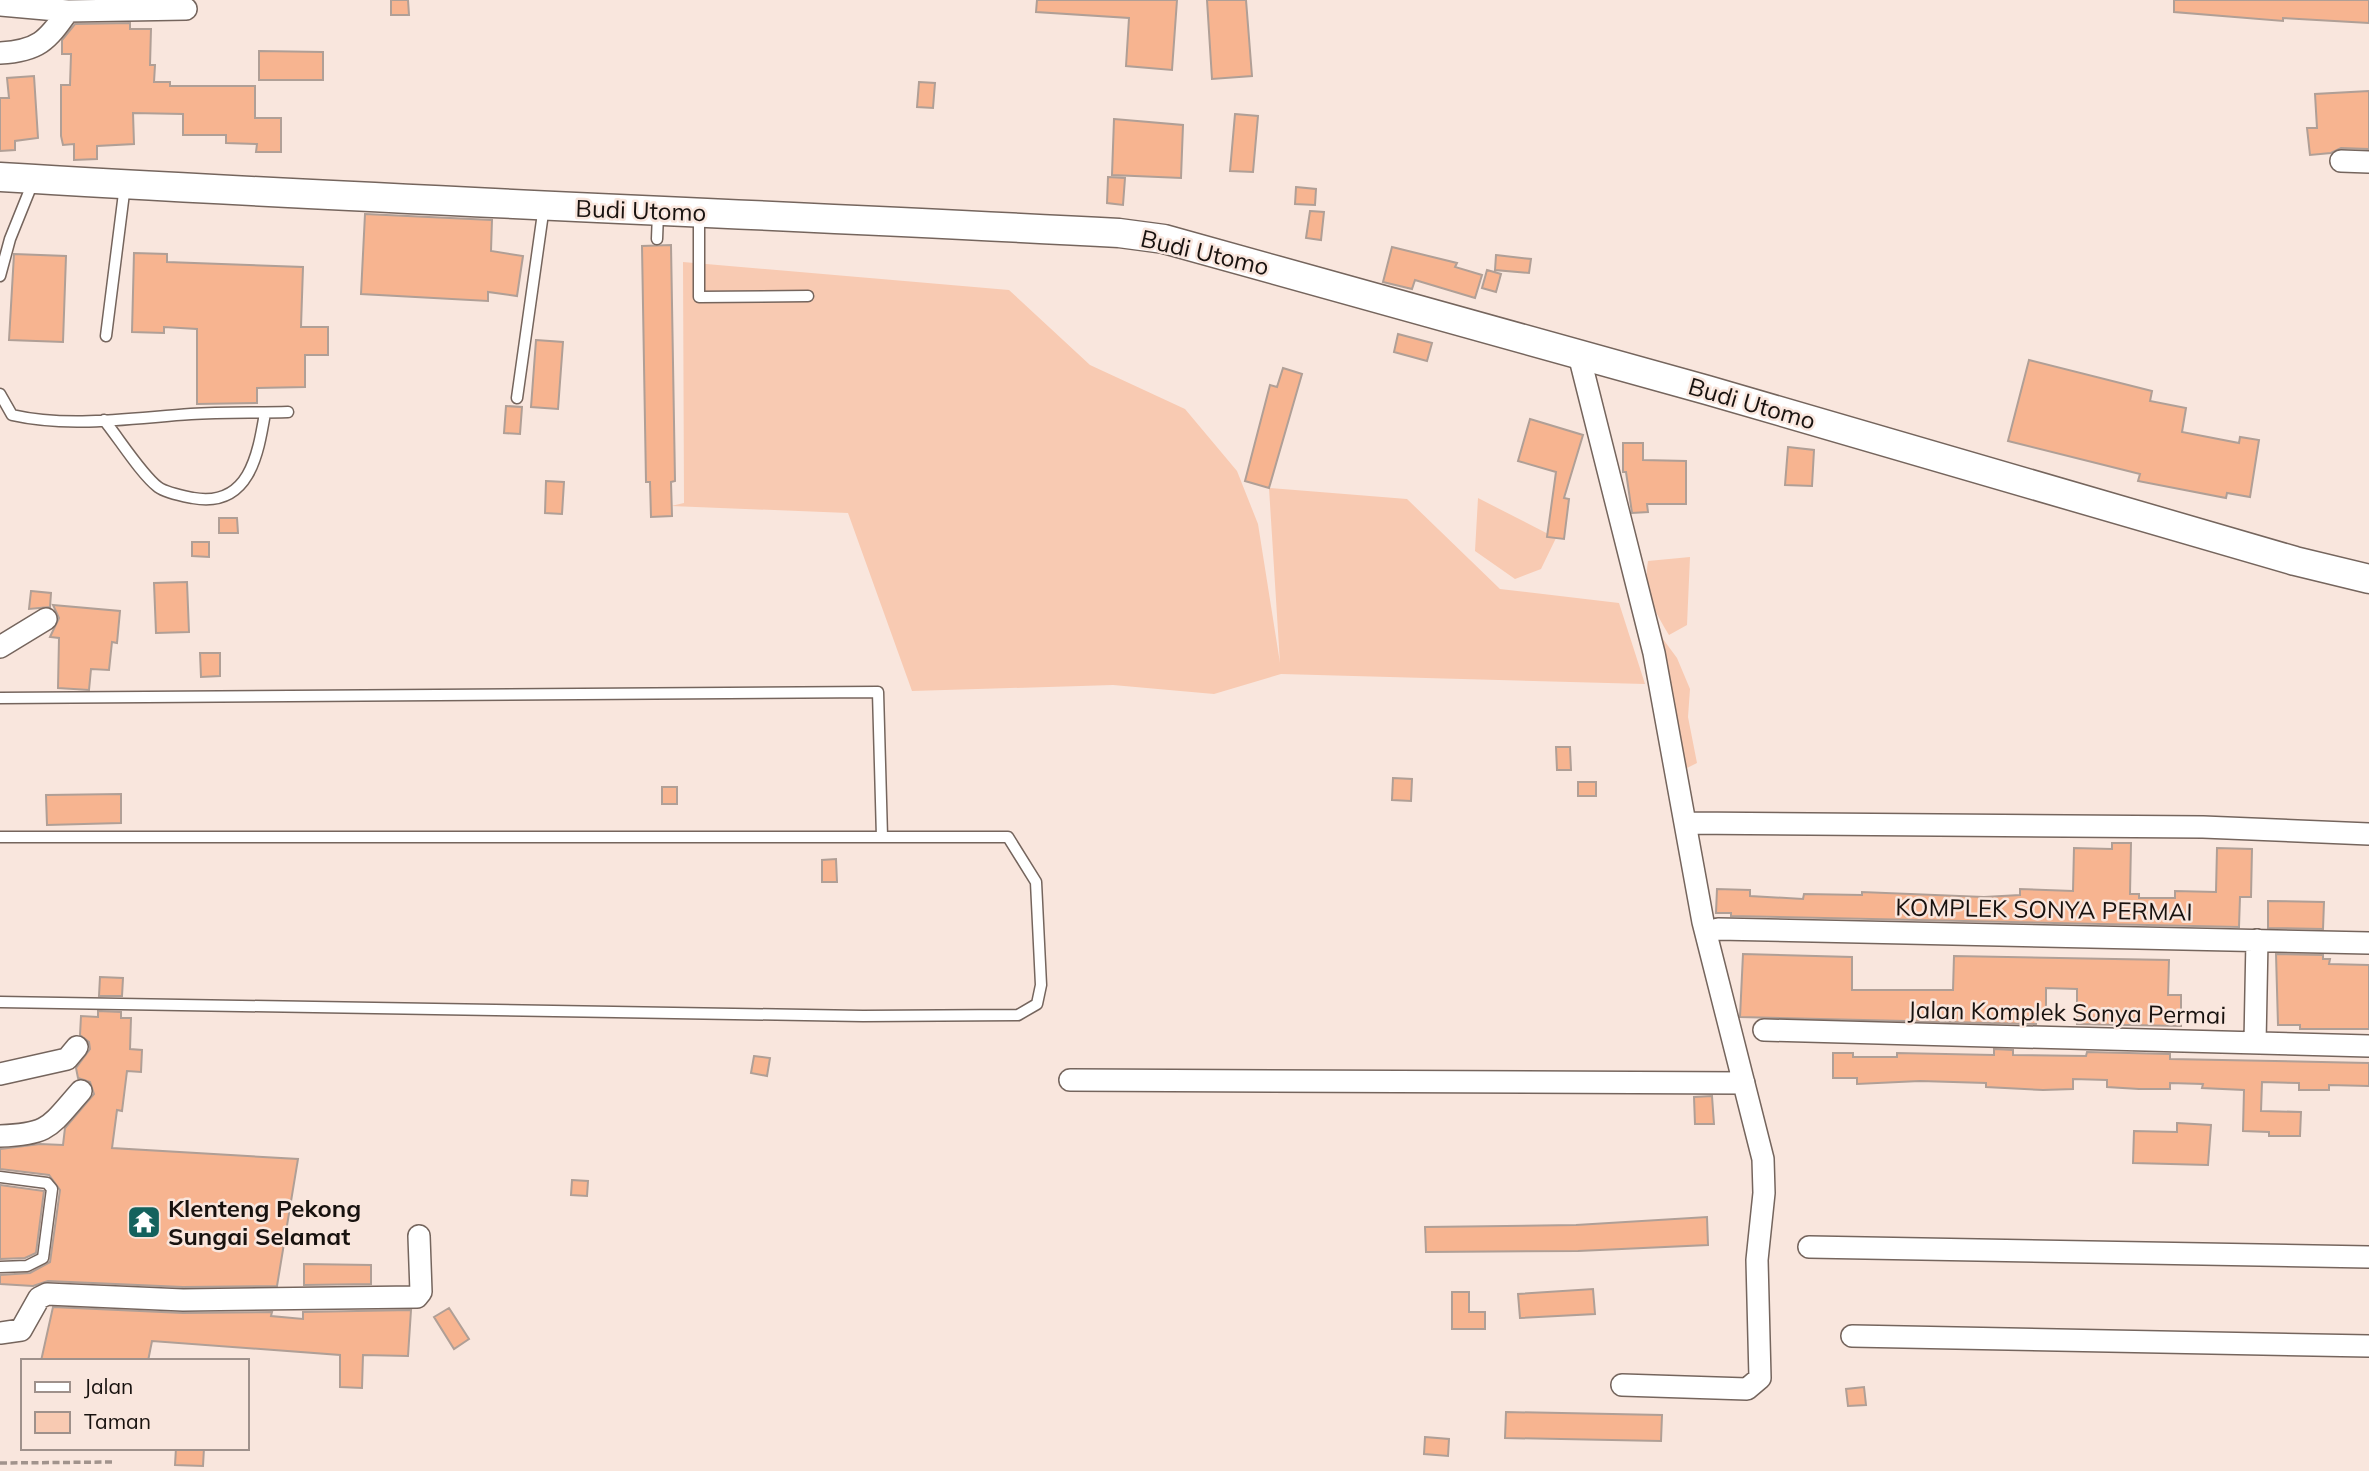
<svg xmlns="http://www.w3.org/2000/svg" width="2369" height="1471" font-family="Mulish,sans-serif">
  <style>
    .green { fill: #f8cab2 }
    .building { fill: #f7b490; stroke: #b09f96; stroke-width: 2 }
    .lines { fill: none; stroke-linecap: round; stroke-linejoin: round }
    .service-casing { stroke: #75655d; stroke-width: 13 }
    .minor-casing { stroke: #75655d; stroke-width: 24 }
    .tertiary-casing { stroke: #75655d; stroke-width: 31 }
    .path { stroke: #a1938c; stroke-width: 3.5; stroke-dasharray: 7 3.5; stroke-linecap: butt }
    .service { stroke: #fff; stroke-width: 10 }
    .minor { stroke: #fff; stroke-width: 21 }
    .tertiary { stroke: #fff; stroke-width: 28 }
    .labels { text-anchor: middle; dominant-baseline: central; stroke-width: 5; stroke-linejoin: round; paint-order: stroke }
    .street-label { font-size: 24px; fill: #18120f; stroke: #f9e6dd }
    .poi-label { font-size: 24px; font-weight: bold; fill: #18120f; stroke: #f9e6dd; text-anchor: start }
  </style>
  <rect width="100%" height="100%" fill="#f9e6dd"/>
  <!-- green -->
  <path class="green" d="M683,262L1009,290L1090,365L1185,409L1237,471L1258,524L1280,663L1269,488L1407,499L1500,589L1619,603L1645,684L1281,674L1214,694L1113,685L912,691L848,513L671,506L684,503Z
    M1478,498L1556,538L1541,569L1515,579L1475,551Z
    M1690,557L1687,625L1669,635C1654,610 1643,591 1648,561Z
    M1657,631L1677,658L1690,689L1688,717L1697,763L1683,770Z"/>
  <!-- building -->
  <path class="building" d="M391,0H408L409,15H391Z
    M1037,0H1177L1172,70L1126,66L1129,18L1036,12Z
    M1207,0H1246L1252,76L1212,79Z
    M2174,0H2369V23L2283,18V21L2174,12Z
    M130,23V29H151L150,65H155L154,82H170V86H255V118H281V152H256L257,144L226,143V135H183V114L133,113L134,144L97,146V159L74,160V144L63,145L61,136V85H70L71,54H62V40L75,24Z
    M259,51L323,52V80H259Z
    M34,76L38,138L15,141V150L0,151V98H9L7,78Z
    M919,82L935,83L933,108L917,107Z
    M2369,91V149L2341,148L2331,153L2310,155L2307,128H2317L2315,94Z
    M1235,114L1258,116L1253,172L1230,171Z
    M1114,119L1183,125L1181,178L1112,175Z
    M1108,177L1125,178L1123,205L1107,203Z
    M1296,187L1316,189L1315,205L1295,204Z
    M1310,211L1324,212L1321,240L1306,238Z
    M365,214L492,220L491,251L523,256L517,296L488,292V301L361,294Z
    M671,245L675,481L671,482L672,516L651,517L650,482H646L642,246Z
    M1392,247L1457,263L1455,267L1482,275L1475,298L1415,280L1412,289L1383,282Z
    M134,253L167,254V262L303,267L301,327H328V355H305V387L257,388V403L197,404V329L164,327V333L132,332Z
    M14,254L66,256L63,342L9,340Z
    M1496,255L1531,259L1529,273L1495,270Z
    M1487,270L1501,274L1496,292L1482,288Z
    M1398,334L1432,343L1427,361L1394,352Z
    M536,340L563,342L558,409L531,407Z
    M2029,360L2152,391L2150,401L2186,408L2182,432L2239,443L2240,437L2259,440L2250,497L2227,493L2226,498L2138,481L2140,474L2008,441Z
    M1283,368L1302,374L1269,488L1245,481L1270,385L1277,387Z
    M506,406L522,407L520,434L504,433Z
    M1530,419L1583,435L1564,498L1569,499L1564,539L1547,537L1556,472L1518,461Z
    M1623,443H1643V460L1686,461V504H1647L1648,512L1632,513L1626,472H1623Z
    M1788,447L1814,450L1812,486L1785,485Z
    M546,481L564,482L562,514L545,513Z
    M219,518H237L238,533H219Z
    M192,542H209V557L192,556Z
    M187,582L189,632L156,633L154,583Z
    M31,591L51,593L50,607L29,609Z
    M53,605L120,611L117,643L112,642L109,670L91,669L89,690L58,688L59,638L50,637L59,618Z
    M200,653H220V676L201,677Z
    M1556,747H1570L1571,770H1557Z
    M1393,778L1412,779L1411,801L1392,800Z
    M1578,782H1596V796H1578Z
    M662,787H677V804H662Z
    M121,794V823L47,825L46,795Z
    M2112,843H2131L2130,894H2139V898H2175V891L2216,892L2217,848L2252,849L2251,897H2240L2239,927L1731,916V913H1716L1717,889L1750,890V896L1803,899L1804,894L1862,895V892L1984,897L2020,895V889L2073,891L2074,848L2112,849Z
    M836,859L837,882H822V860Z
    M2268,901L2324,902L2323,929L2268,928Z
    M1743,954L1852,957V990H1953L1954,956L2169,960L2168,995H2181V1026L2077,1024V989L2046,988V1011H2037L2036,1024L1740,1017Z
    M2276,954L2323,955V959H2330L2329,964L2369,965V1029H2300V1025H2278Z
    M100,977L123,978L122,996H99Z
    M98,1011L121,1012V1018H131L130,1049L142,1050L141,1072L127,1071L122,1111L117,1110L112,1148L298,1159L277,1286L183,1287L48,1281L33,1286L0,1284V1275L30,1273L50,1262L60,1190L49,1175L0,1169V1149L40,1144L63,1145L65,1128L94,1094L90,1082L78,1078L76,1068L90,1049L89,1042L80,1035L81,1016L98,1017Z
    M1994,1049L2013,1050V1055L2086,1056L2087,1052L2170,1054V1059L2369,1063V1086L2329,1085V1090H2299V1083L2262,1082L2261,1111L2301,1112L2300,1136H2269V1132L2243,1131L2244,1090L2202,1088L2203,1084L2170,1083V1089H2139L2107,1087V1080L2073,1079V1089L2043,1090L1986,1087V1083L1920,1081L1857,1084V1078H1833V1053H1853V1057H1897V1053L1994,1055Z
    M754,1056L770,1058L767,1076L751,1073Z
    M1712,1096L1714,1124H1695L1694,1097Z
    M2177,1123L2211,1125L2208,1165L2133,1163L2134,1131L2177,1132Z
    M572,1180L588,1181L587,1196L571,1195Z
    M0,1185L44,1191L36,1253L25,1258L0,1259Z
    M1707,1217L1708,1245L1578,1251L1426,1252L1425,1227L1576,1225Z
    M304,1264L371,1265V1284L304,1285Z
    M1593,1289L1595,1314L1520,1318L1518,1294Z
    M1452,1292H1469V1312H1485V1329H1452Z
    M53,1307L183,1313L272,1312L271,1316L303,1319V1312L411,1310L408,1356L363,1355L362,1388L340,1387V1355L152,1341L148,1361H41Z
    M449,1308L469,1339L454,1349L434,1317Z
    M1864,1387L1866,1405L1848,1406L1846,1389Z
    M1506,1412L1662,1415L1661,1441L1505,1438Z
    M1425,1437L1449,1439L1448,1456L1424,1454Z
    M176,1448H204L203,1466L175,1465Z"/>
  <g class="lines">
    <!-- service casing -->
    <g class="service-casing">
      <path id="service" d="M699,215V297L808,296
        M657,239L658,213
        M0,276L10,239L33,182
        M106,336L125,185
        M0,394L12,415C69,428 132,418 191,414C223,412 256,413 288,412
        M517,398L544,206
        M104,420C118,437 141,474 158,487C166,493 183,496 193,498C249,508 258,455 265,413
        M0,698L878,692L882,837
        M0,837H1008L1036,882L1041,985L1037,1004L1018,1015L863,1016L0,1002
        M0,1177L47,1183L52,1189L43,1258L27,1266L0,1267"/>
    </g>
    <!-- minor casing -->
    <g class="minor-casing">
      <path id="minor" d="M0,5L68,11L186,9
        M0,53C38,51 47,41 68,11
        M2341,161L2369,162
        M1579,355L1654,653L1703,922L1763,1159L1764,1193L1757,1260L1760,1378L1747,1389L1622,1385
        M0,647L46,619
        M1685,823L2203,827L2369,834
        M1718,929L2369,943
        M1764,1030L2369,1046
        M2255,1043L2257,940
        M0,1074L67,1059L77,1047
        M1070,1080L1744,1083
        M0,1136C50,1134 49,1127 81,1091
        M1809,1247L2369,1257
        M0,1333L21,1330L39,1298L47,1294L183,1300L417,1297L421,1292L419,1236
        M1852,1336L2369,1346"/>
    </g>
    <!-- tertiary casing -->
    <g class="tertiary-casing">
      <path id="tertiary" d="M0,177C373,200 746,213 1119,233L1164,239L1707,390L2295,561L2369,579"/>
    </g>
    <!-- path -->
    <path class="path" d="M0,1463L115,1462"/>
    <!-- service -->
    <use href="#service" class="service"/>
    <!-- minor -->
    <use href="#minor" class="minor"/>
    <!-- tertiary -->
    <use href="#tertiary" class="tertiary"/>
  </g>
  <!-- icons -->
  <defs>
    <g id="temple-square" transform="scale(1.75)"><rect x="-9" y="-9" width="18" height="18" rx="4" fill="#14625d" stroke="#f9e6dd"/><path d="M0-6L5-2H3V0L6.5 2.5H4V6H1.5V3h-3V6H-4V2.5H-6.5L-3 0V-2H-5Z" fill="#fff"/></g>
  </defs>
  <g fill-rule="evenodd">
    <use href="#temple-square" x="144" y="1222"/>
  </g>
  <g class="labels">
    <!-- street labels -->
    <g class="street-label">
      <text transform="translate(641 210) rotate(2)">Budi Utomo</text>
      <text transform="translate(1205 252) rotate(13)">Budi Utomo</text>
      <text transform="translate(1752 403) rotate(16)">Budi Utomo</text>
      <text transform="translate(2044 909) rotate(1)">KOMPLEK SONYA PERMAI</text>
      <text transform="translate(2067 1012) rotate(1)">Jalan Komplek Sonya Permai</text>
    </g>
    <!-- poi labels -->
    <g class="poi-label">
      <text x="168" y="1208">Klenteng Pekong<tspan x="168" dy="28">Sungai Selamat</tspan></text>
    </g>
  </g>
  <!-- legend -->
  <rect x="21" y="1359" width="228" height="91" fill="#f9e6dd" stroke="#9f918b" stroke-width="2"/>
  <rect x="35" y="1382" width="35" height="10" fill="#ffffff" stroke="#9f918b" stroke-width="2"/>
  <text x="84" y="1394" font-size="21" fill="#18120f">Jalan</text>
  <rect x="35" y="1412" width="35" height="21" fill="#f8cab2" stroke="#9f918b" stroke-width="2"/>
  <text x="84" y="1429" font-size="21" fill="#18120f">Taman</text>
</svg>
